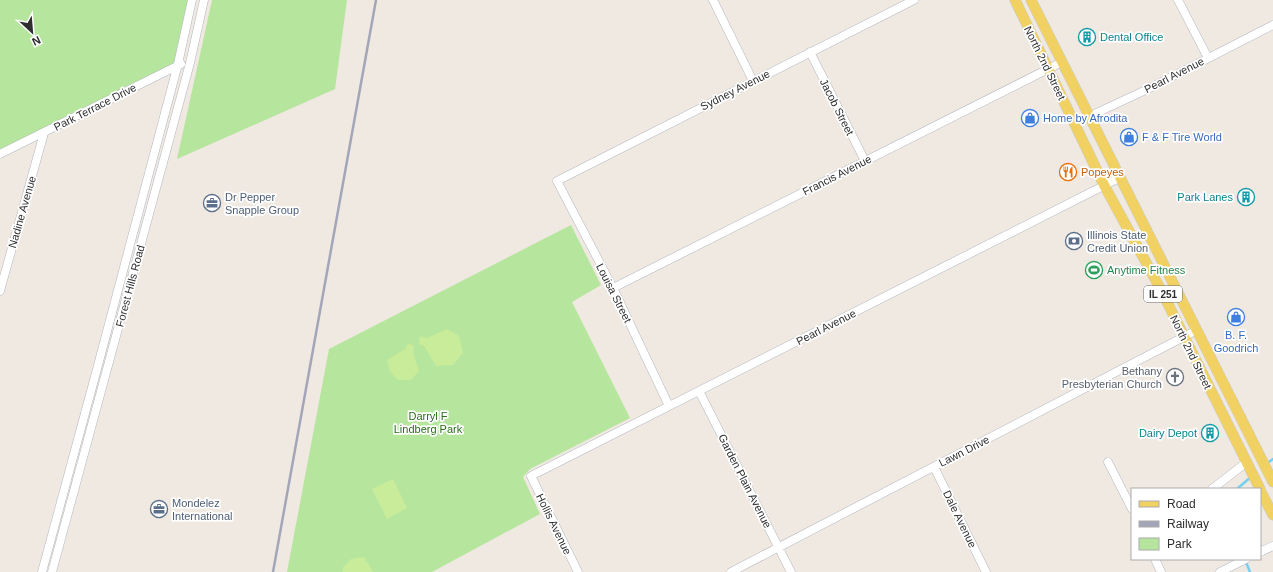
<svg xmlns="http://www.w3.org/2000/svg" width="1273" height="572" viewBox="0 0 1273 572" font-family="Arial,sans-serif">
  <rect width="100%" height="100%" fill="#efe9e1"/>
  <!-- green -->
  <path fill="#b6e59e" d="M0 0H189L174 64 0 151Z
    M212 0H347L335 89 177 159Z
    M571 225 601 285 572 302 630 418 530 469 523 477 540 514 432 572H287L329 349Z"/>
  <!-- pitch -->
  <path fill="#c9ec9a" d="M447 329 459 336 463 353 453 365 436 366 424 346 419 344 420 336 427 338Z
    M408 343 414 346 413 352 419 371 411 380H398L390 372 387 360 405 349Z
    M393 479 407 508 387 519 372 489Z
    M364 557 373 572H343V567L351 559Z"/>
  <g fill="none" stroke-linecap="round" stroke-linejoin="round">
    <!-- stream -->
    <path stroke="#75cff0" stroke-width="2.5" d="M1266 464 1273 459
      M1237 489 1252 476
      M1246 562 1250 572"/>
    <!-- minor casing -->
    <g stroke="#b4b7c1" stroke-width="9">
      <path id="minor" d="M713 0 753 81
        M1178 0 1208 58
        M810 52 865 161
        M1075 123 1150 88 1273 25
        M0 154 181 64
        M613 288 1062 62
        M0 291 44 133
        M699 391 791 572
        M669 406 613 288 557 181 914 0
        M1108 462 1132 509
        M934 467 986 572
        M1212 489 1247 462
        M1260 552 1273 546
        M1155 559 1161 572
        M42 572 97 369 178 64 192 0
        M52 572 190 63 204 0
        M578 572 531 476 1121 177
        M731 572 1197 330
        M1220 572 1246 559"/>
    </g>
    <!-- major casing -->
    <g stroke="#c9c9c9" stroke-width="11">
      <path id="major" d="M1015 0 1104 185 1161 290 1260 489
        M1031 0 1273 482
        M1260 490 1273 515"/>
    </g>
    <!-- minor -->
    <use href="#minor" stroke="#fff" stroke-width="8"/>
    <!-- major -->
    <use href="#major" stroke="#f2d163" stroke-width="10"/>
    <!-- rail -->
    <path stroke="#a3a6b8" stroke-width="2.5" d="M273 572 376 0"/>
  </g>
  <!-- icons -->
  <defs>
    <g id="building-ring" transform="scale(0.9)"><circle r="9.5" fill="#fff" stroke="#0f9aa8" stroke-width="1.5"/><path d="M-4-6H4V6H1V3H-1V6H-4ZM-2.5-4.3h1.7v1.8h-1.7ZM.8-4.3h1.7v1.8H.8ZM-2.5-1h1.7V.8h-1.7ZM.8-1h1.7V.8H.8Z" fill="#0f9aa8"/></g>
    <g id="shop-ring" transform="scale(0.9)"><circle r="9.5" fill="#fff" stroke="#3f7fe0" stroke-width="1.5"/><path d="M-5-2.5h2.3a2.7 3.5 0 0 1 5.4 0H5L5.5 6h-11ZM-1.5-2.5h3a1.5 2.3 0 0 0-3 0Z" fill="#3f7fe0"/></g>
    <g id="restaurant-ring" transform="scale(0.9)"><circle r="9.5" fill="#fff" stroke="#e8710a" stroke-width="1.5"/><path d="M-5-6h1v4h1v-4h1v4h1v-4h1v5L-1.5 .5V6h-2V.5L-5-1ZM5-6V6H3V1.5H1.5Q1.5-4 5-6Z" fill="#e8710a"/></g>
    <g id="office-ring" transform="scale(0.9)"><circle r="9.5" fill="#fff" stroke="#5c6f8a" stroke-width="1.5"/><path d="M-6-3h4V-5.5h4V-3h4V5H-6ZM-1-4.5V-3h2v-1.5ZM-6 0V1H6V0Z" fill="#5c6f8a"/></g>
    <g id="bank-ring" transform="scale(0.9)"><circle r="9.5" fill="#fff" stroke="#5c6f8a" stroke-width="1.5"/><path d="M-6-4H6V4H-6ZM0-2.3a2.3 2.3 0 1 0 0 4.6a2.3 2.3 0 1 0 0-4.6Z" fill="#5c6f8a"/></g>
    <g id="stadium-ring" transform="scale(0.9)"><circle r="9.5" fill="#fff" stroke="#2e9e5b" stroke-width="1.5"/><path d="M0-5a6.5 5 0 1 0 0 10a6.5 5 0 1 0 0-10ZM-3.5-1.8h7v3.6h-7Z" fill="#2e9e5b"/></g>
    <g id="church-ring" transform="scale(0.9)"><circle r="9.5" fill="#fff" stroke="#6b7280" stroke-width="1.5"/><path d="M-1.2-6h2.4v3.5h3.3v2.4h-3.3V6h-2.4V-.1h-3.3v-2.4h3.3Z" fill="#6b7280"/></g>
  </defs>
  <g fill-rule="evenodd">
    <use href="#building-ring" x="1087" y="37"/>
    <use href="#shop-ring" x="1030" y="118"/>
    <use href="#shop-ring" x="1129" y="137"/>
    <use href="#restaurant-ring" x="1068" y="172"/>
    <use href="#building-ring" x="1246" y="197"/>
    <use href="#office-ring" x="212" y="203"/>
    <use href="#bank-ring" x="1074" y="241"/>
    <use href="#stadium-ring" x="1094" y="270"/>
    <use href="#shop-ring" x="1236" y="317"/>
    <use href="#church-ring" x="1175" y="377"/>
    <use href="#building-ring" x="1210" y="433"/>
    <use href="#office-ring" x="159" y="509"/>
  </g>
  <g text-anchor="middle" stroke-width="3.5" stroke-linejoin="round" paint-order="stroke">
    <!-- shield labels -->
    <rect fill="#fff" stroke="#6d6d6d" stroke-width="1" x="1144" y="286" width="38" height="16" rx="3"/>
    <g font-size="10" font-weight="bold" fill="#2e2e2e">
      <text x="1163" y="298">IL 251</text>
    </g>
    <!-- culture labels -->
    <g font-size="11" fill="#0d838f" stroke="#fff" text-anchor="end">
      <text x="1100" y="41" text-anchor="start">Dental Office</text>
      <text x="1233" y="201">Park Lanes</text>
      <text x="1197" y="437">Dairy Depot</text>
    </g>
    <!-- street labels -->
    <g font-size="11" fill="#2e2e2e" stroke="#fff">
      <text transform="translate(1045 63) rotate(64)" y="4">North 2nd Street</text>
      <text transform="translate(1174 75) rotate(-27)" y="4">Pearl Avenue</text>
      <text transform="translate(735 90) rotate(-27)" y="4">Sydney Avenue</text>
      <text transform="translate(95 107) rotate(-27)" y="4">Park Terrace Drive</text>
      <text transform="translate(837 107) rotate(63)" y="4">Jacob Street</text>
      <text transform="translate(837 175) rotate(-27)" y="4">Francis Avenue</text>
      <text transform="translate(22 212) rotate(-74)" y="4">Nadine Avenue</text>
      <text transform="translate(130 286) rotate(-75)" y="4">Forest Hills Road</text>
      <text transform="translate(614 293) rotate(63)" y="4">Louisa Street</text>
      <text transform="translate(826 327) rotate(-27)" y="4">Pearl Avenue</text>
      <text transform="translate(1191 352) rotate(64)" y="4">North 2nd Street</text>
      <text transform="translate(964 451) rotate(-27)" y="4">Lawn Drive</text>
      <text transform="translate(745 481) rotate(63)" y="4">Garden Plain Avenue</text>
      <text transform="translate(960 519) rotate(64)" y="4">Dale Avenue</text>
      <text transform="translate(554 524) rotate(64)" y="4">Hollis Avenue</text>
    </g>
    <!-- shop labels -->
    <g font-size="11" fill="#366cbe" stroke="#fff" text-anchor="start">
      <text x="1043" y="122">Home by Afrodita</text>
      <text x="1142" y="141">F &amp; F Tire World</text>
      <text x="1236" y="339" text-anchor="middle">B. F.<tspan x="1236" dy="13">Goodrich</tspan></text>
    </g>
    <!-- food labels -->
    <g font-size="11" fill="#c56008" stroke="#fff" text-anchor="start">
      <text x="1081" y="176">Popeyes</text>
    </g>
    <!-- service labels -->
    <g font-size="11" fill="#4e5e75" stroke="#fff" text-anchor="start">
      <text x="225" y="201">Dr Pepper<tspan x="225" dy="13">Snapple Group</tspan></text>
      <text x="1087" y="239">Illinois State<tspan x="1087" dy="13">Credit Union</tspan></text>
      <text x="172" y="507">Mondelez<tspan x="172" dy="13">International</tspan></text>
    </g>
    <!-- leisure labels -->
    <g font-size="11" fill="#27864d" stroke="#fff" text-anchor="start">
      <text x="1107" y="274">Anytime Fitness</text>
    </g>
    <!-- worship labels -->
    <g font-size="11" fill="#5b616d" stroke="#fff" text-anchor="end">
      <text x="1162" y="375">Bethany<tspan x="1162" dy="13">Presbyterian Church</tspan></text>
    </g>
    <!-- park labels -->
    <g font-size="11" fill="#2c6e1b" stroke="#fff">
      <text x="428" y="420">Darryl F<tspan x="428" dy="13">Lindberg Park</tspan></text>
    </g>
  </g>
  <!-- legend -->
  <rect x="1131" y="488" width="130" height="72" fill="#ffffff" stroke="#ababab"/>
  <rect x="1139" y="501" width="20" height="6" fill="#f2d163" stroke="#ababab"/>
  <text x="1167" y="508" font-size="12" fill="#2e2e2e">Road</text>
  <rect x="1139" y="521" width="20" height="6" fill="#a3a6b8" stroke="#ababab"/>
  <text x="1167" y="528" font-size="12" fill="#2e2e2e">Railway</text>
  <rect x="1139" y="538" width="20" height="12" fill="#b6e59e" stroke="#ababab"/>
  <text x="1167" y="548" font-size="12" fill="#2e2e2e">Park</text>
  <!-- north arrow -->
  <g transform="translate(32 32) rotate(154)" stroke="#ffffff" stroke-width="3" paint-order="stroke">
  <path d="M0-3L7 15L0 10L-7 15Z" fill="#2e2e2e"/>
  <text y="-6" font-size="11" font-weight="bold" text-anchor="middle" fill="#2e2e2e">N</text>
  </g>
</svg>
